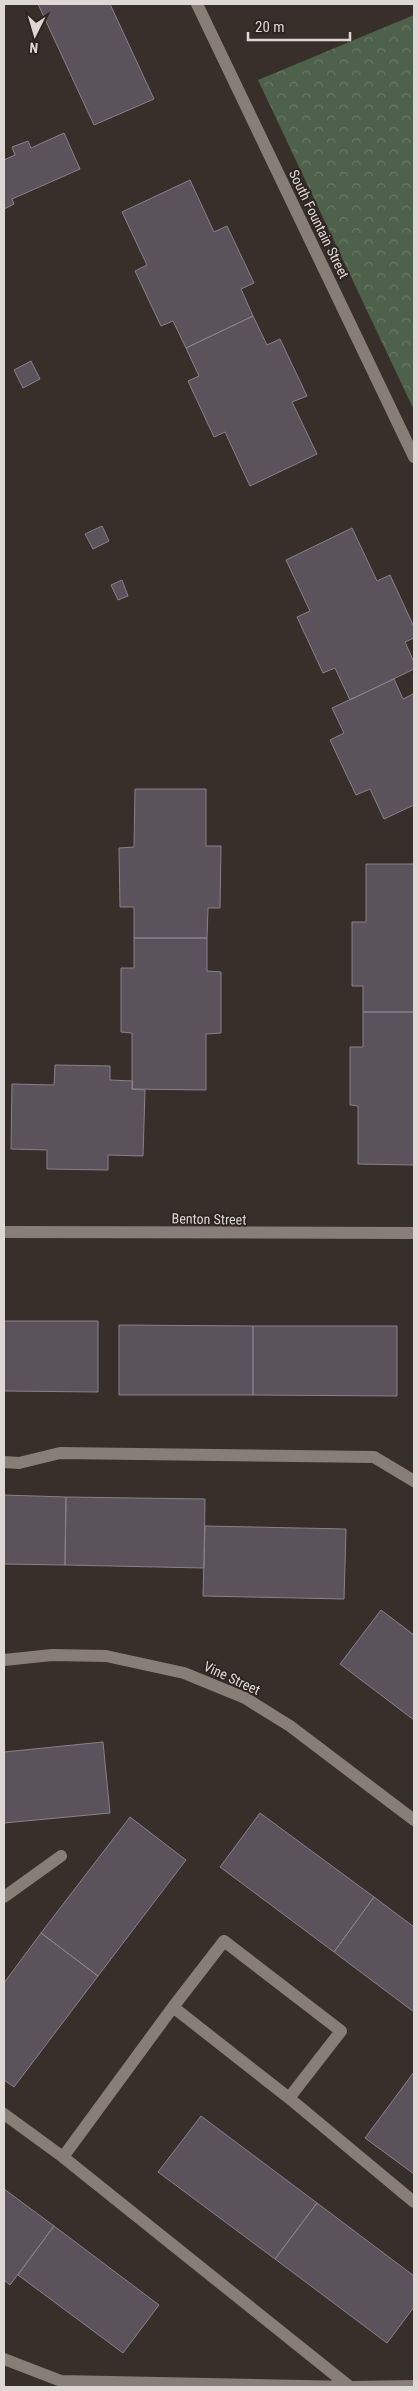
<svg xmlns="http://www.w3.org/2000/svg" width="418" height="2391" viewBox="0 0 418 2391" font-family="'Roboto Condensed',sans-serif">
  <defs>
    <pattern id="forest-crowns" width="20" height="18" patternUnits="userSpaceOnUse" patternTransform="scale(1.25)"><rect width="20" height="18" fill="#4e624b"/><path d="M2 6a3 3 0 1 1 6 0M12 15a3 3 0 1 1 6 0" fill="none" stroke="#677864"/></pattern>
  </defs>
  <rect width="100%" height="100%" fill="#392f2a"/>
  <!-- forest -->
  <path fill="url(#forest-crowns)" d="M414 15V410L258 80Z"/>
  <!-- building -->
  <path fill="#5a535c" stroke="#89818a" d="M38 4H110L154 99 94 125Z
    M64 133 80 169 12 199 14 204 4 209V160L15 155 12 147 28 141 31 148Z
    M190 180 214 232 227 226 254 283 241 289 253 316 186 348 173 321 161 326 135 271 147 265 122 212Z
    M253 316 267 345 280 339 307 396 292 402 317 454 250 486 225 432 214 437 188 381 199 376 186 348Z
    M31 361 40 379 23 388 14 370Z
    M102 526 109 541 93 549 85 534Z
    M352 528 377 581 390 575 414 627V638L405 642 414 662V669L350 700 335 668 323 673 297 617 310 611 286 560Z
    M122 580 128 596 118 600 111 585Z
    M394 679 403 699 413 694 414 697V805L384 819 370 789 356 795 330 740 344 733 332 708Z
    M135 789H206V846H221L220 908H208L207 938H134V907H120L119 848 134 847Z
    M366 864H414V1012H363V986H352V922H366Z
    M134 938H207V971L221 972V1033L206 1034V1090L132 1089V1033L121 1032V968H134Z
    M363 1012H414V1165L358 1164V1106L350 1105V1047H363Z
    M55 1065 110 1066V1080L133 1081 132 1089 145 1090 143 1156 108 1155V1170L47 1169V1150L11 1149 12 1084 54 1085Z
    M4 1321H98V1392L4 1391Z
    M119 1325 253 1326V1395H119Z
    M253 1326H397V1396L253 1395Z
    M4 1495 66 1497 65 1565 4 1564Z
    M66 1497 205 1499 204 1568 65 1565Z
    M205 1526 346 1529 344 1599 203 1596Z
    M381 1610 414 1635V1720L340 1664Z
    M103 1742 110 1813 4 1823V1752Z
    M260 1813 374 1897 334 1952 220 1867Z
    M130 1817 186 1860 98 1976 41 1933Z
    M374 1897 414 1927V2012L334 1952Z
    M41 1933 98 1976 14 2087 4 2080V1983Z
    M414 2072V2174L365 2138Z
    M201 2116 317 2203 275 2259 158 2172Z
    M4 2189 54 2226 10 2285 4 2280Z
    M317 2203 414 2276V2307L387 2343 275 2259Z
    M54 2226 159 2305 123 2353 18 2275Z"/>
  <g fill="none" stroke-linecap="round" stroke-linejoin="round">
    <!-- minor -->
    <path stroke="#887d77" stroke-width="12" d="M197 4 414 457
      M4 1232 414 1233
      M4 1462 19 1463 60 1453 374 1457 414 1481
      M4 1660 52 1655 106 1656 184 1673 245 1698 290 1726 414 1820
      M4 1897 61 1856
      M173 2007 224 1941 341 2031 289 2098
      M4 2114 63 2157 350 2387
      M63 2157 173 2007 289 2098 414 2202
      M4 2359 61 2381 350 2387
      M351 2387 414 2386"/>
  </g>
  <g text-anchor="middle" stroke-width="4" stroke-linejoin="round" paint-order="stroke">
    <!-- street labels -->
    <g font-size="14" fill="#ded8d5" stroke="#2e2521">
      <text transform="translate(319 224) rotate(64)" y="5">South Fountain Street</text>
      <text transform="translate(209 1219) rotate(1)" y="5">Benton Street</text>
      <text transform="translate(232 1678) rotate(25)" y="5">Vine Street</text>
    </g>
  </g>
  <!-- border -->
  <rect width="418" height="2391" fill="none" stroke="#ded8d5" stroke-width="10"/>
  <!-- north arrow -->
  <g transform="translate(35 35) rotate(185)" stroke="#2e2521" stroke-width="4" paint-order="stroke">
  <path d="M0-4L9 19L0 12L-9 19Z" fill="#ded8d5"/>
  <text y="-8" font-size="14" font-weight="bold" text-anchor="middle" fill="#ded8d5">N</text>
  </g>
  <!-- scale -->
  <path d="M248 32v8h102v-8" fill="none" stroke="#ded8d5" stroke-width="2.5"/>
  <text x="255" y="32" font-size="15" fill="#ded8d5" stroke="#2e2521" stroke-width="4" paint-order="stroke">20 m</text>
</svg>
